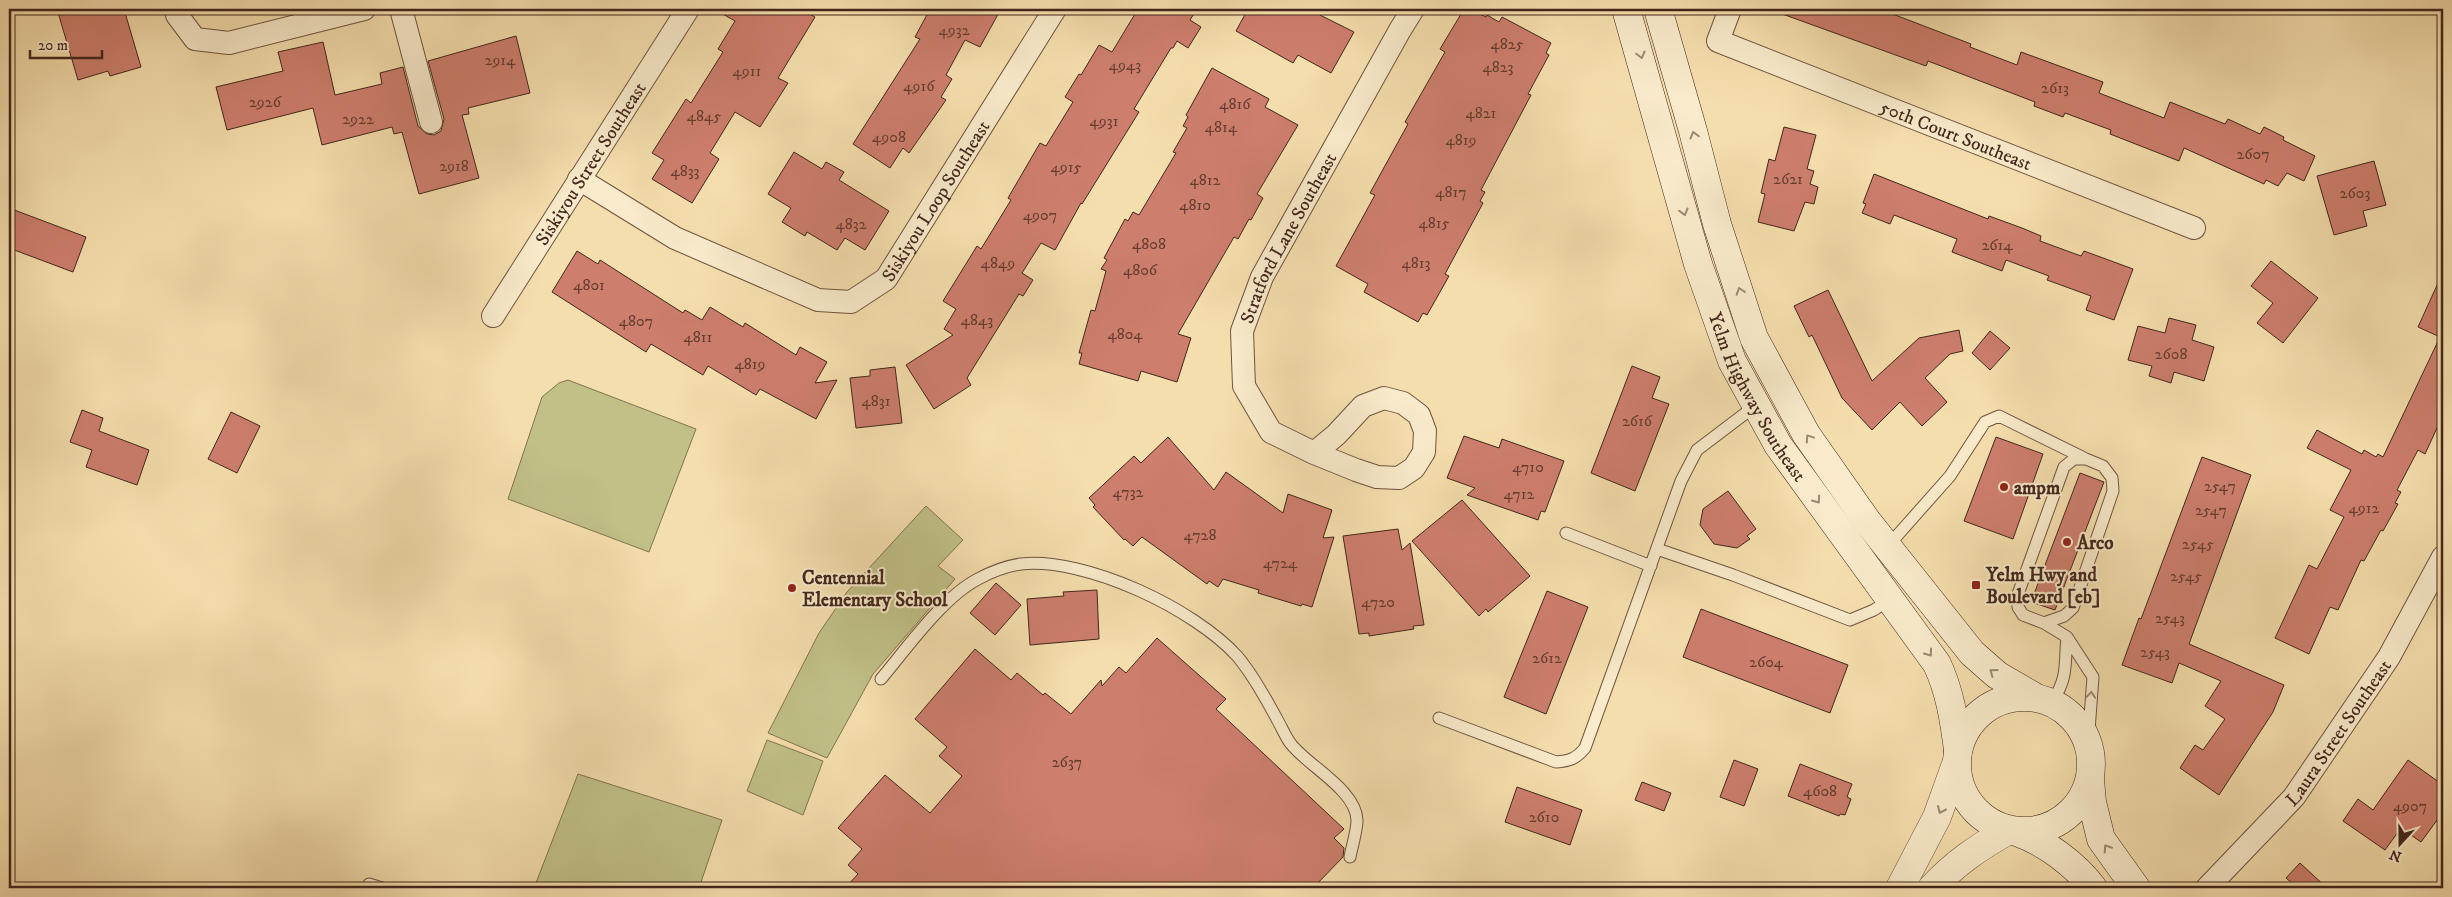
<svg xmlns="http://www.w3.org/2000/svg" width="2452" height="897" viewBox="0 0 2452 897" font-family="'IM FELL DW Pica',serif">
  <rect width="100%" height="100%" fill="#f5dead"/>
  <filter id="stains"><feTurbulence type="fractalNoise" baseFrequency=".004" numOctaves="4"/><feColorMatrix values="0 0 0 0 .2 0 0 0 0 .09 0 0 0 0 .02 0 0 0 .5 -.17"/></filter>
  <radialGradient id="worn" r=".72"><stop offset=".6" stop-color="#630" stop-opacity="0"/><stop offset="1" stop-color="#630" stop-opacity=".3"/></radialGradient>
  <!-- green -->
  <path fill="#c0c087" stroke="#817352" d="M568 380 696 429 649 552 508 499 542 397 559 383Z
    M926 506 963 540 938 566 955 579 873 674 827 758 768 733 819 633 847 592Z
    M767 740 823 761 803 815 747 791Z
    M578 774 722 820 699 888H534Z"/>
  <!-- building -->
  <path fill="#cd7e6d" stroke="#42261c" d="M57 9H124L141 67 110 76 108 71 78 80Z
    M714 9H801L815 17 778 78 788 83 760 127 735 112 710 153 719 159 692 203 652 179 664 160 652 153 686 99 691 103 723 52 718 49 735 21Z
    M930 9H1001L980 47 965 40 946 75 952 79 941 97 946 100 909 153 903 148 890 168 853 144 920 39 915 37Z
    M1138 9H1197L1190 20 1201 27 1188 48 1177 41 1173 48H1171L1134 109 1139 112 1082 204 1081 203 1055 250 1041 243 1022 273 1033 280 1023 296 1019 294 967 378 971 385 934 409 906 365 953 335 944 329 956 309 943 301 977 246 981 249 1011 200 1008 198 1040 143 1046 146 1073 102 1065 97 1079 74 1081 75 1099 45 1112 52Z
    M1248 9H1323L1320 15 1354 32 1331 73 1298 55 1293 63 1236 31Z
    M1464 9H1470L1486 17 1487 15 1499 22 1502 17 1551 43 1546 53 1549 55 1528 94 1531 95 1481 190 1485 192 1480 201 1483 203 1445 274 1449 276 1427 315 1423 313 1418 322 1364 292 1368 284 1336 266 1375 195 1370 193 1408 124 1405 122 1445 52 1440 49Z
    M1774 9H1891L1890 13 1971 44 1970 47 2017 65 2021 52 2103 82 2099 93 2164 118 2170 102 2225 124 2228 119 2260 134 2264 127 2284 137 2283 140 2315 156 2304 181 2287 173 2278 186 2266 180 2264 184 2184 148 2179 161 2110 134 2111 130 2065 113 2063 117 2034 106 2035 102 1928 61 1926 66 1774 11Z
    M516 36 530 93 468 108 469 114 462 115 479 178 419 194 402 132 394 134 392 127 322 145 313 108 227 130 216 87 283 71 278 52 323 42 335 95 382 84 380 73 403 67 418 126 427 134 434 135 441 131 444 119 428 61Z
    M1212 68 1269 99 1265 107 1298 125 1257 194 1263 198 1251 220 1249 219 1238 239 1234 237 1178 334 1191 338 1177 382 1141 371 1138 381 1079 364 1082 353H1079L1091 310 1095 311 1106 271 1101 269 1107 260 1104 258 1125 219 1128 221 1133 212 1139 215 1176 153 1173 152 1187 128 1183 126 1188 117 1186 115Z
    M1784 127 1816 135 1807 169 1814 171 1810 184 1818 187 1814 204 1805 202 1794 231 1758 222 1765 194 1761 193 1769 159 1775 161Z
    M794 152 822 169 826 162 844 172 839 180 889 211 865 250 845 238 837 250 807 232 805 236 782 222 791 208 768 194Z
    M2374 161 2386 205 2363 211 2367 226 2334 235 2317 176Z
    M1874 174 1988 219 1989 216 2022 228 2041 236 2040 241 2081 256 2084 251 2133 269 2114 320 2086 310 2091 296 2047 280 2049 276 2006 260 2002 271 1952 252 1957 239 1894 215 1890 224 1862 213 1866 204 1863 203Z
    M9 208 86 237 73 272 9 248Z
    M577 251 598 264 600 260 683 313 685 310 702 320 710 307 743 327 745 323 796 355 800 347 827 362 815 383 837 380 816 419 760 389 756 395 708 366 703 375 651 344 646 352 552 292Z
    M2271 261 2318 298 2283 343 2257 323 2273 303 2251 286Z
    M2443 272V415L2425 454 2418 450 2397 490 2401 492 2395 503 2398 504 2383 531 2381 530 2364 561 2361 560 2338 610 2330 607 2309 654 2275 638 2309 565 2317 569 2344 517 2330 510 2351 470 2307 448 2317 430 2362 454 2364 450 2376 457 2378 454 2383 457 2440 337 2418 327Z
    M1828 290 1872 381 1919 338 1959 330 1963 351 1950 354 1925 378 1947 402 1922 426 1900 402 1872 430 1842 398 1812 335 1809 337 1794 306Z
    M2169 318 2196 325 2192 340 2214 347 2204 381 2174 372 2171 383 2149 376 2152 366 2128 360 2138 326 2165 333Z
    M1990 331 2010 348 1990 370 1972 353Z
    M1632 366 1660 377 1652 398 1669 404 1635 491 1591 473Z
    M895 367 902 423 856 428 850 378 870 376V370Z
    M82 410 103 418 99 431 149 450 137 485 86 467 92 450 70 442Z
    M231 412 260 426 237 473 208 459Z
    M1464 436 1499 448 1502 439 1564 461 1545 512 1541 511 1538 520 1467 495 1475 488 1447 478Z
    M1168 437 1214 490 1226 472 1283 513 1288 494 1332 510 1323 538 1334 537 1312 607 1302 604 1301 606 1258 593 1259 590 1223 579 1218 587 1209 581 1207 584 1142 537 1133 546 1125 539 1124 540 1093 507 1095 505 1089 498 1134 456 1141 463Z
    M1996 437 2043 454 2013 539 1964 521Z
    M2202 457 2251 475 2189 644 2284 685 2273 712 2219 795 2180 768 2195 745 2203 750 2225 719 2205 706 2221 681 2179 663 2172 683 2122 665 2139 618 2141 619Z
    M2080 473 2104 482 2055 610 2031 602Z
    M1728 491 1756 529 1747 536 1750 539 1737 548 1714 544 1700 525 1703 509Z
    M1462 500 1530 576 1488 612 1486 609 1479 616 1412 541Z
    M1398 529 1402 550 1410 543 1424 625 1413 626 1414 629 1369 636V633L1359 634 1343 536Z
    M996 583 1021 605 995 635 970 613Z
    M1097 590 1099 639 1030 645 1027 599 1064 596 1063 592Z
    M1547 591 1588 607 1546 714 1504 697Z
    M1701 609 1848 665 1830 713 1683 657Z
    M1157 638 1226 699 1216 709 1344 829 1334 838 1344 848 1343 857 1313 888H845L858 874 848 865 862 849 838 828 885 775 930 813 962 776 939 756 947 747 915 719 975 649 1011 680 1017 673 1043 695 1045 693 1071 714 1101 680 1102 686 1119 667 1126 673Z
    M1734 760 1758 769 1744 806 1720 797Z
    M2408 760 2443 785V812L2421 842 2401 828 2385 850 2343 821 2358 799 2373 810Z
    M1800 764 1852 784 1847 797 1851 799 1845 815 1840 814 1839 816 1788 796Z
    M1642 782 1671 793 1664 811 1635 800Z
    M1517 787 1582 810 1570 845 1505 822Z
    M2300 863 2327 888H2298L2286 878Z"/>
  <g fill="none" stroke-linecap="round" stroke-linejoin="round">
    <!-- service casing -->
    <g stroke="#6f5440" stroke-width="13">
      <path id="service" d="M1566 533 1651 566
        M1887 547 1950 476 1985 422 1999 416 2084 458
        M1657 549 1733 575 1850 620 1874 610 1890 599
        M2044 623 2064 616 2073 608 2113 491 2112 478 2103 466 2086 459H2074L2064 467 2018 594V607L2023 615 2044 623 2067 637
        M881 679C907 648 943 597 978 579 991 572 1006 566 1021 564 1086 557 1195 609 1238 657 1254 677 1266 699 1278 721 1282 728 1286 738 1291 744 1308 766 1356 790 1357 820 1357 831 1352 846 1350 857
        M2052 703C2069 674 2064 667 2067 637L2093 677 2088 744
        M1439 718 1556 762C1569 761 1576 759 1585 748L1681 481 1697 450 1755 406
        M369 884 382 888"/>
    </g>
    <!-- minor casing -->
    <g stroke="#6f5440" stroke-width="24">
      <g id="minor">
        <path d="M176 9 177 15 195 39 229 43 364 9"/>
        <path d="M401 9 431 122"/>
        <path id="s1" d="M1730 9 1718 41 2194 228"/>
        <path id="s2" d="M579 179 675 238 818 300 851 302 886 279 1055 9"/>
        <path id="s3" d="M493 316 688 9"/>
        <path id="s4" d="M1314 453 1336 435 1363 406 1384 398 1403 403 1419 415 1425 431 1424 452 1414 468 1399 478 1377 477 1356 470 1314 453 1271 432 1244 386 1242 331 1262 277 1400 30 1413 9"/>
        <path id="s5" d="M2207 888 2294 797 2389 657 2443 557"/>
      </g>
    </g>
    <!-- tertiary casing -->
    <g stroke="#6f5440" stroke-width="29">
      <path id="tertiary" d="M1900 888 1937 817 1956 764
        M1932 888C1955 863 1979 847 2009 830"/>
    </g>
    <!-- secondary casing -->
    <g stroke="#42261c" stroke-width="29">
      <g id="secondary">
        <path id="s6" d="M1626 9 1698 264 1732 361 1778 445 1937 664C1950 692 1954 719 1958 750"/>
        <path d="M1658 9 1693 131 1717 224 1754 338 1806 434 1867 521 1972 653 1997 675 2035 697"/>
        <circle cx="2024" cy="764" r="67"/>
        <path d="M2090 780 2092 802 2101 839 2136 888"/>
        <path d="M2017 832C2045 842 2075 864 2093 888"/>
      </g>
    </g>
    <!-- service -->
    <use href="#service" stroke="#f8eaca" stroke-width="11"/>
    <!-- minor -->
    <use href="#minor" stroke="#f8eaca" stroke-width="22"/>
    <!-- tertiary -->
    <use href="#tertiary" stroke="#f8eaca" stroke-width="28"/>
    <!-- secondary -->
    <use href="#secondary" stroke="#f8eaca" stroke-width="28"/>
  </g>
  <!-- one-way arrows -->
  <defs><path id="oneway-chevron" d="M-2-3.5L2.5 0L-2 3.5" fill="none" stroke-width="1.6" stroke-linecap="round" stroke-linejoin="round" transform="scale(1.25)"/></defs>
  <g stroke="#9d8873">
    <use href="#oneway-chevron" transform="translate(1641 55) rotate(75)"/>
    <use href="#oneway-chevron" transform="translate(1694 135) rotate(-105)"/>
    <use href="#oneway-chevron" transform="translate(1684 212) rotate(75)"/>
    <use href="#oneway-chevron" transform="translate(1740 291) rotate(-108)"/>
    <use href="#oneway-chevron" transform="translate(1809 438) rotate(-124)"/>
    <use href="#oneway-chevron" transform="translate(1817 500) rotate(54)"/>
    <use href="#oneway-chevron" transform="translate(1929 653) rotate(54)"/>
    <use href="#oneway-chevron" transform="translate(1993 672) rotate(-144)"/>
    <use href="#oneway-chevron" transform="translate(2091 695) rotate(-86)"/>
    <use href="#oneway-chevron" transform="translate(1941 810) rotate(114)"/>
    <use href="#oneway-chevron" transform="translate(2107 848) rotate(-123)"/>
  </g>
  <!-- markers -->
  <g fill="#8f2418" stroke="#f8eaca" stroke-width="2">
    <circle cx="2004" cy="487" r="5"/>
    <circle cx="2067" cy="542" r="5"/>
    <rect x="1971" y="580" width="10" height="10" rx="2.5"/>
    <circle cx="792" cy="588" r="5"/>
  </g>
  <g text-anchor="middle" stroke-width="4" stroke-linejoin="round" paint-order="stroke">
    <!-- number labels -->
    <g font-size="16" fill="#653c30">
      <text x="954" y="35">4932</text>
      <text x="1507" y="49">4825</text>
      <text x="500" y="65">2914</text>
      <text x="1125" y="70">4943</text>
      <text x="1498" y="72">4823</text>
      <text x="747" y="76">4911</text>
      <text x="919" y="91">4916</text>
      <text x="2055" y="93">2613</text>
      <text x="265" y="107">2926</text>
      <text x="1235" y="109">4816</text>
      <text x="1481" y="118">4821</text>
      <text x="704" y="121">4845</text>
      <text x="358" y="124">2922</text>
      <text x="1104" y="126">4931</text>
      <text x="1221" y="132">4814</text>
      <text x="889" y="142">4908</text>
      <text x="1461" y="145">4819</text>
      <text x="2253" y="159">2607</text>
      <text x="454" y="171">2918</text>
      <text x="1066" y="172">4915</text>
      <text x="685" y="176">4833</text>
      <text x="1788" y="184">2621</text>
      <text x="1205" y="185">4812</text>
      <text x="1451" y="197">4817</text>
      <text x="2355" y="198">2603</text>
      <text x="1195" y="210">4810</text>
      <text x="1040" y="220">4907</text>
      <text x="1434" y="228">4815</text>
      <text x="851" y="229">4832</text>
      <text x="1149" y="249">4808</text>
      <text x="1997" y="250">2614</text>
      <text x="998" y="268">4849</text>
      <text x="1416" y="268">4813</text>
      <text x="1140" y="275">4806</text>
      <text x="589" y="290">4801</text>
      <text x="977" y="325">4843</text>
      <text x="636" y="326">4807</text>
      <text x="1125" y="339">4804</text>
      <text x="698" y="342">4811</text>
      <text x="2171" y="359">2608</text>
      <text x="750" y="369">4819</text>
      <text x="876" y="406">4831</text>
      <text x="1637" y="426">2616</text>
      <text x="1528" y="472">4710</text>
      <text x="2220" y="491">2547</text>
      <text x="1128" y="497">4732</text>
      <text x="1519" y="499">4712</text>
      <text x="2364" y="513">4912</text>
      <text x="2211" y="515">2547</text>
      <text x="1200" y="540">4728</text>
      <text x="2198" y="549">2545</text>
      <text x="1280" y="568">4724</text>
      <text x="2186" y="581">2545</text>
      <text x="1378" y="607">4720</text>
      <text x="2170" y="623">2543</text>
      <text x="2155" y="657">2543</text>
      <text x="1547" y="663">2612</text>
      <text x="1766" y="667">2604</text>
      <text x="1067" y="767">2637</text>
      <text x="1820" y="796">4608</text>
      <text x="2410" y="811">4907</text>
      <text x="1544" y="822">2610</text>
    </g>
    <!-- street labels -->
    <g font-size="19" fill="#42261c" stroke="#f8eaca">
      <text dy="7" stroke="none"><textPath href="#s1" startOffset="290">50th Court Southeast</textPath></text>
      <text dy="7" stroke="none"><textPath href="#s3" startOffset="181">Siskiyou Street Southeast</textPath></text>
      <text dy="7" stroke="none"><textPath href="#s2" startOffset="436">Siskiyou Loop Southeast</textPath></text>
      <text dy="7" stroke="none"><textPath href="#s4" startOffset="555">Stratford Lane Southeast</textPath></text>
      <text dy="7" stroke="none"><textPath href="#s6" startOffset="411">Yelm Highway Southeast</textPath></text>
      <text dy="7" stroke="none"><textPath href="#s5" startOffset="204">Laura Street Southeast</textPath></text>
    </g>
    <!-- poi labels -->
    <g font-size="19" font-weight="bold" fill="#42261c" stroke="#f8eaca" text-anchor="start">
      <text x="2014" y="494">ampm</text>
      <text x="2077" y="549">Arco</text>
      <text x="1986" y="581">Yelm Hwy and<tspan x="1986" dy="22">Boulevard [eb]</tspan></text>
      <text x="802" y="584">Centennial<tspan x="802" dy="22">Elementary School</tspan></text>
    </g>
  </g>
  <!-- margin -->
  <rect width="2452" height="897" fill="none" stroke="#f5dead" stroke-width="30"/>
  <rect x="10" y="10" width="2432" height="877" fill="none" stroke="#42261c" stroke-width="2.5"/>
  <rect x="15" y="15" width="2422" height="867" fill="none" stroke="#42261c"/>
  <!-- north arrow -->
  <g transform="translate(2400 844) rotate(201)" stroke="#f8eaca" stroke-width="4" paint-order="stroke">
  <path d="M0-4L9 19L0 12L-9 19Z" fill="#42261c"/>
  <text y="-8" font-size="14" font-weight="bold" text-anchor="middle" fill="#42261c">N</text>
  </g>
  <!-- scale -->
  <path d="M30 50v8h72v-8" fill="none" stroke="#42261c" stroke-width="2.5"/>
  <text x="38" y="50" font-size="15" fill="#42261c" stroke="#f8eaca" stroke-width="4" paint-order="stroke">20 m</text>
  <rect width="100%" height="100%" filter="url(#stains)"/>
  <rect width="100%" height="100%" fill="url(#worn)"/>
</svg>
